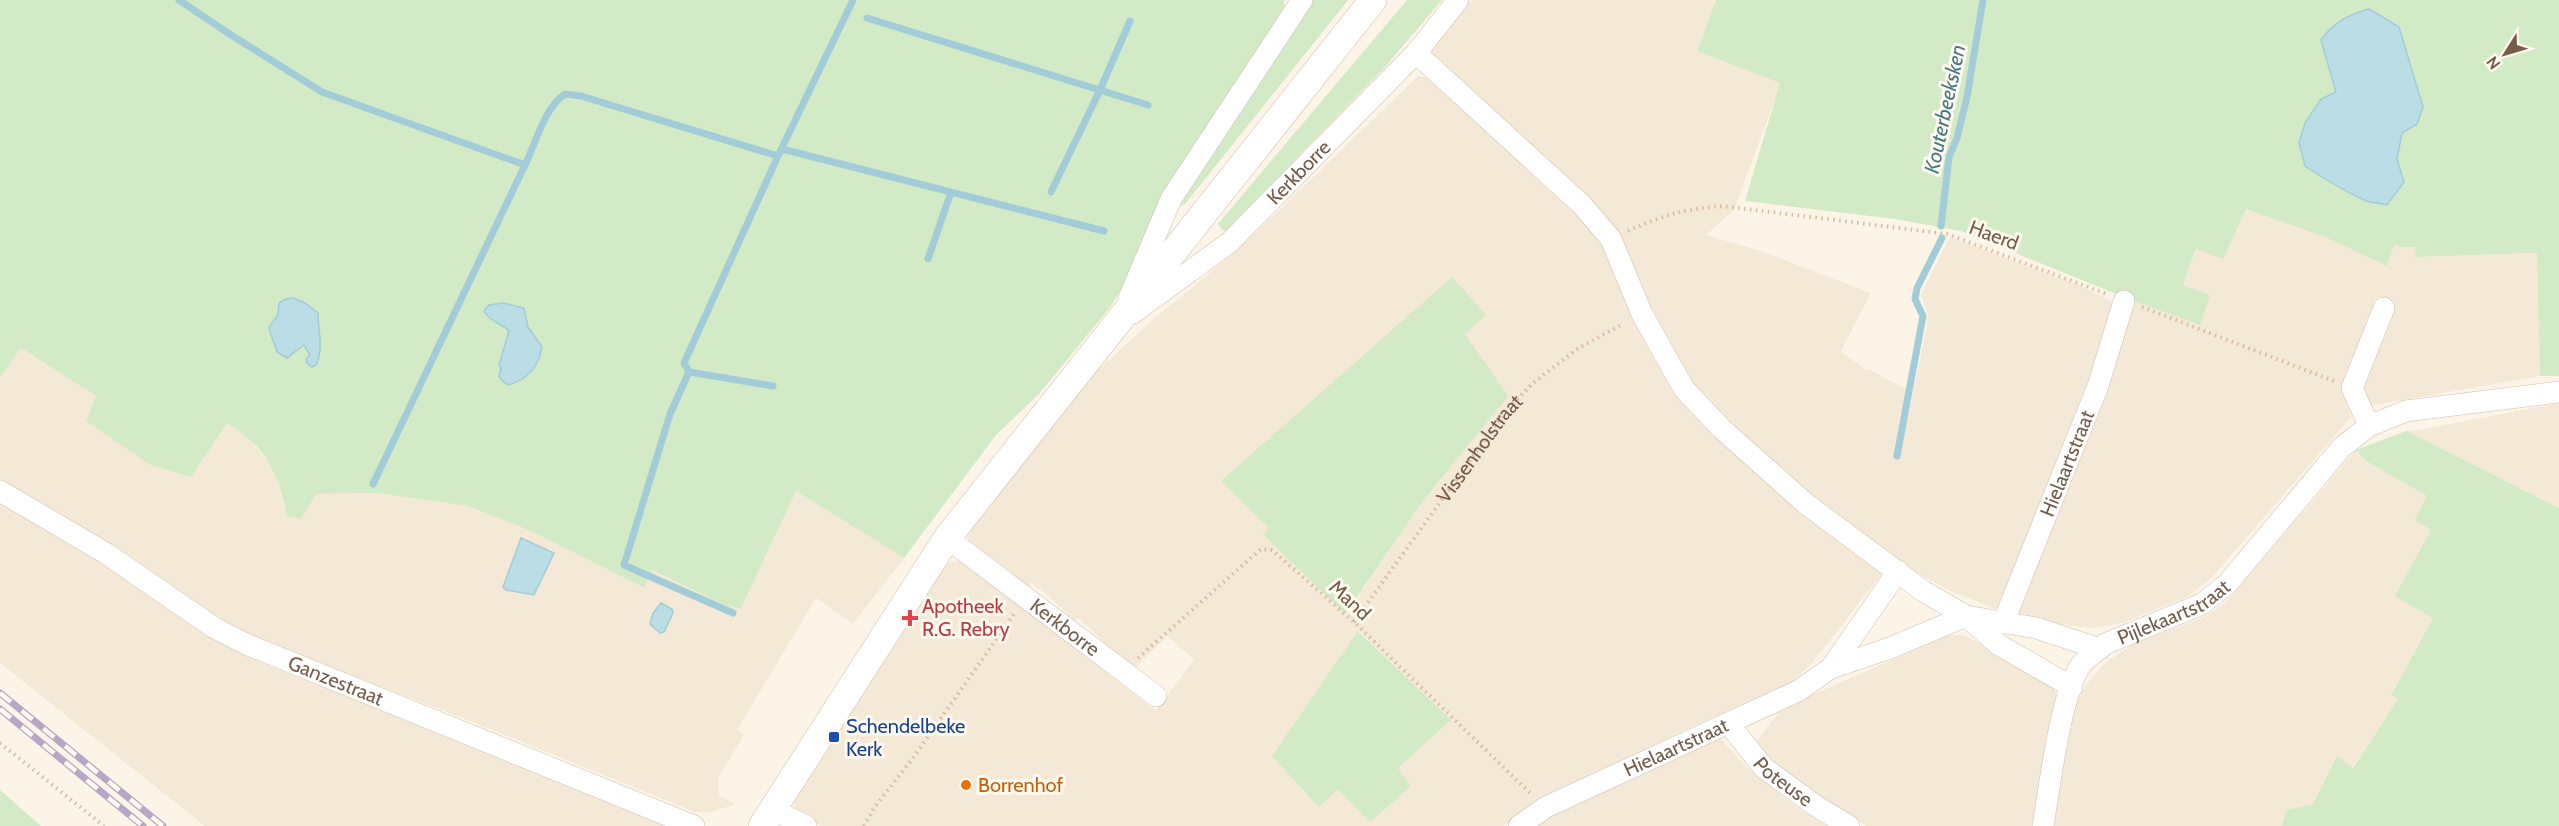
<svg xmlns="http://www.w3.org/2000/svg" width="2559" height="826" viewBox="0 0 2559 826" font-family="Cabin,sans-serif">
  <rect width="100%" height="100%" fill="#fcf5e7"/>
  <!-- residential -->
  <path fill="#f4e8d6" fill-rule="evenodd" d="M1471 0H1716L1697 51 1781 83 1734 210 1706 235 1761 251 1871 293 1841 351 1866 370 1868 369 1906 389 1895 450 1900 456 1927 326 1928 314 1921 295 1950 237 2074 283 2113 302 2126 298 2200 325 2210 295 2182 286 2197 249 2223 259 2245 209 2325 237 2387 266 2395 242 2400 247 2417 246 2416 257 2538 253 2540 376 2369 406 2363 384 2353 360 2346 402 2351 417 2213 576 2189 596 2125 622 2093 628 2046 623 1993 608 1946 589 1910 569 1827 508 1740 436 1692 385 1651 318 1622 239 1591 203 1427 54Z
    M1418 76 1437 80 1595 230 1609 250 1636 324 1676 392 1884 571 1812 663 1792 682 1683 731 1544 799 1503 826H821L795 810 794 800 943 566 952 562 962 561 1156 711 1194 659 1167 636 1131 672 1092 630 1078 618 1075 621 1040 588 1038 589 1032 583 1027 589 969 543 966 532 1087 380 1155 318 1240 248ZM1486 315 1464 334 1507 396 1426 497 1346 614 1264 534 1269 528 1221 481ZM1359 631 1451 720 1398 768 1370 821 1338 789Z
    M21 348 96 396 191 477 227 422 246 435 274 469 287 516 301 519 315 494 377 493 468 506 531 531 643 588 651 570 726 606 796 491 904 558 853 624 816 598 737 730 744 735 718 778 719 796 736 804 711 812H695L483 726 239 632 0 482V377Z
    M2559 403V508L2406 431 2419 430Z
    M2356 450 2366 461 2427 496 2432 530 2396 596 2433 618 2391 694 2398 699 2352 768 2337 756 2313 804 2286 810 2282 826H2052L2073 709 2086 685 2105 663 2132 645 2204 617 2225 603Z
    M0 500 33 518 223 644 267 665 673 826H205L0 663Z
    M1949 635H1964L2037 675 2049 683 2056 693V709L2032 826H1866L1782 772 1755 744 1782 708Z
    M1720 739 1749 769 1800 810 1826 826H1534L1550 815 1710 740Z"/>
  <!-- green -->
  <path fill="#d2eac5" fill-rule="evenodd" d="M0 0H1284V12L1111 306 1039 394 996 435 904 558 796 491 741 608 726 606 652 570 644 588 531 531 468 506 377 493 316 494 301 519 287 516C278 472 266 447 227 423L191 477 151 465 86 421 96 396 21 348 0 377Z
    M1310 0H1348L1186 203 1181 206 1178 204Z
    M1407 0H1442L1385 67 1226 231 1222 230 1218 224Z
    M1716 0H2559V376H2540L2537 253 2415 257 2416 247H2400L2395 243 2387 266 2325 237 2246 209 2223 259 2196 249 2183 285 2210 295 2200 325 2126 298 1961 231 1895 219 1745 201 1780 83 1697 51ZM2399 27 2423 107 2417 124 2402 133 2397 159 2404 182 2374 201H2365L2348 190 2334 185 2301 155 2299 143 2305 123 2321 99 2336 92Z
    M1452 277 1486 315 1465 334 1508 396 1426 497 1345 614 1263 534 1269 528 1221 481Z
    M2406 431 2559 508V826H2282L2286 810 2313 804 2337 756 2353 768 2398 699 2391 695 2433 618 2395 596 2431 530 2415 520 2427 496 2366 461 2356 450Z
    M1358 631 1451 720 1398 768 1411 786 1370 822 1338 789 1319 807 1272 756Z
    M0 790 41 826H0Z"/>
  <!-- water -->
  <path fill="#bbdde6" stroke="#a2ccd8" stroke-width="1.5" d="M2369 9 2399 27 2423 107 2417 124 2402 133 2397 159 2404 182 2387 205C2380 203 2370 203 2364 200 2343 190 2324 179 2305 166L2299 143 2305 123 2321 99 2336 92 2321 40C2334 22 2348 15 2369 9Z
    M293 298 305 303 318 313C318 332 324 347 316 365L312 367 307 363 306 359 310 355 304 345 287 358 277 352C275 343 270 336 269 327L278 315 279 303 286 299Z
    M503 303 524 308 528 327 542 347C539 366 528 379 509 385L503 382 499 376 501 369 499 365 509 331C501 323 490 322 484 311L489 305Z
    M521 538 554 553 534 595 506 590 503 587Z
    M661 603 672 609 673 613 664 632 660 633 650 624 653 613Z"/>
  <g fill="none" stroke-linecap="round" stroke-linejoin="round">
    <!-- stream -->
    <path stroke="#a2ccd8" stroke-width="7" d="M179 0 231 35 322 92 525 165C536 143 544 108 565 94L581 96 778 156 853 0
      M867 18 1148 105
      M782 149 1104 231
      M1051 192 1100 90 1130 21
      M1941 226 1949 157 1957 138 1967 97 1983 0
      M928 259 951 192
      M689 372 670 414 624 565 733 613
      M773 386 689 372 684 363 778 156
      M1897 456 1923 316 1915 299 1917 288 1942 238
      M373 484 525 165"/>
    <!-- minor casing -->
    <g stroke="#cebead" stroke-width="22">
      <g id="minor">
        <path d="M1416 53 1582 205 1611 239 1642 314 1684 389 1722 429 1805 503 1923 591 1966 616 1999 645 2072 687"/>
        <path d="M1129 298 1171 199 1302 0"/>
        <path id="s2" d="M1133 313 1230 242 1416 53 1458 0"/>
        <path d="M2369 426 2352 388 2384 308"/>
        <path id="s3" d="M0 491 107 554 213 627 246 644 694 826"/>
        <path id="s4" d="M947 538 1156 696"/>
        <path id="s5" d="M2003 623 2098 386 2124 301"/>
        <path d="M1831 668 1890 648 1966 616 2036 628 2100 649"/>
        <path id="s6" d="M1728 723 1764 768 1816 806 1849 826"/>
        <path d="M774 810 806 826"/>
        <path id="s7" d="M1519 826 1546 807 1798 691 1831 668 1898 571"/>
        <path id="s8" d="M2043 826C2049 790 2061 692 2081 665 2087 657 2098 650 2105 644L2202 604 2227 584 2342 447 2369 426 2406 411 2559 392"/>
      </g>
    </g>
    <!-- tertiary casing -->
    <g stroke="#cebead" stroke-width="28">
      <path id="tertiary" d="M762 826 947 538 1373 0"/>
    </g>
    <!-- path -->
    <g stroke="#d7baa2" stroke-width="4" stroke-dasharray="1.5 4.5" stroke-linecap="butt">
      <path d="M1628 231C1663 215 1684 209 1722 206L1947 234 2107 294"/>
      <path d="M2142 307 2334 381"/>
      <path id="s1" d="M1354 622 1504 413 1532 384 1577 349 1623 324"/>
      <path d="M1138 658 1261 549 1272 550 1354 622 1532 795"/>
      <path d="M0 743 104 826"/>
      <path d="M864 826 874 808 913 758 1014 614"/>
    </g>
    <!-- minor -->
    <use href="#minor" stroke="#fff" stroke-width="21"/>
    <!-- tertiary -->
    <use href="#tertiary" stroke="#fff" stroke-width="27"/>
    <!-- rail casing -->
    <g stroke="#b9a5c6" stroke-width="7">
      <path id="rail" d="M0 693 163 826
        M0 709 143 826"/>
    </g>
    <!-- rail -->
    <use href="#rail" stroke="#fff9ee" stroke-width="4.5" stroke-dasharray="14" stroke-linecap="butt"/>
  </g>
  <!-- markers -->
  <path fill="#e0444e" stroke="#fff9ee" stroke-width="2" d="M907 609h6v6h6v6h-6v6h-6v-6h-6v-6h6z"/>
  <rect fill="#1a4fb4" stroke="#fff9ee" stroke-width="2" x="828" y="731" width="12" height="12" rx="3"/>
  <circle fill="#e8710a" stroke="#fff9ee" stroke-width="2" cx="966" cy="785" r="6"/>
  <g text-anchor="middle" stroke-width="6" stroke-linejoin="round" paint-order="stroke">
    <!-- street labels -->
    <g font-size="20" fill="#765d4b" stroke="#fff9ee">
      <text dy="7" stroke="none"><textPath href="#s2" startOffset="218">Kerkborre</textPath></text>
      <text transform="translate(1994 235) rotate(20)" y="7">Haerd</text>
      <text dy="7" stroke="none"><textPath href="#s1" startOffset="214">Vissenholstraat</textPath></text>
      <text dy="7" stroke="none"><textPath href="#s5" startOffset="172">Hielaartstraat</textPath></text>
      <text transform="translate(1350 600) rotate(43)" y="7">Mand</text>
      <text dy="7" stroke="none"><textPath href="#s8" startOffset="274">Pijlekaartstraat</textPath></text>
      <text dy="7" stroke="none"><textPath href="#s4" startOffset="148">Kerkborre</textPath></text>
      <text dy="7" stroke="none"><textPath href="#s3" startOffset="387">Ganzestraat</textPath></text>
      <text dy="7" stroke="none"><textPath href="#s7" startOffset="176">Hielaartstraat</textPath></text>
      <text dy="7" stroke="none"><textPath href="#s6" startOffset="81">Poteuse</textPath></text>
    </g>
    <!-- health labels -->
    <g font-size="20" fill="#be3a42" stroke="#fff9ee" text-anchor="start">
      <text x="922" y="613">Apotheek<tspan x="922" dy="23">R.G. Rebry</tspan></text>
    </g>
    <!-- transit labels -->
    <g font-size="20" fill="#164399" stroke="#fff9ee" text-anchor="start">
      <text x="846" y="733">Schendelbeke<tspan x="846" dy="23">Kerk</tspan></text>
    </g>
    <!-- food labels -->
    <g font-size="20" fill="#c56008" stroke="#fff9ee" text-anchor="start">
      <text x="978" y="792">Borrenhof</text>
    </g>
    <!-- water labels -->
    <g font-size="21" font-style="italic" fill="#457a89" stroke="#fff9ee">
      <text transform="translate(1945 109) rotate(-78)" y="7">Kouterbeeksken</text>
    </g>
  </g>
  <!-- north arrow -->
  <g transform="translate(2505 54) rotate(233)" stroke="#fff9ee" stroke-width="4.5" paint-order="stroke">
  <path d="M0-4.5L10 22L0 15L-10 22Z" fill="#765d4b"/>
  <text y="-9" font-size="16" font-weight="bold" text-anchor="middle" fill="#765d4b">N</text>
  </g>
</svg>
